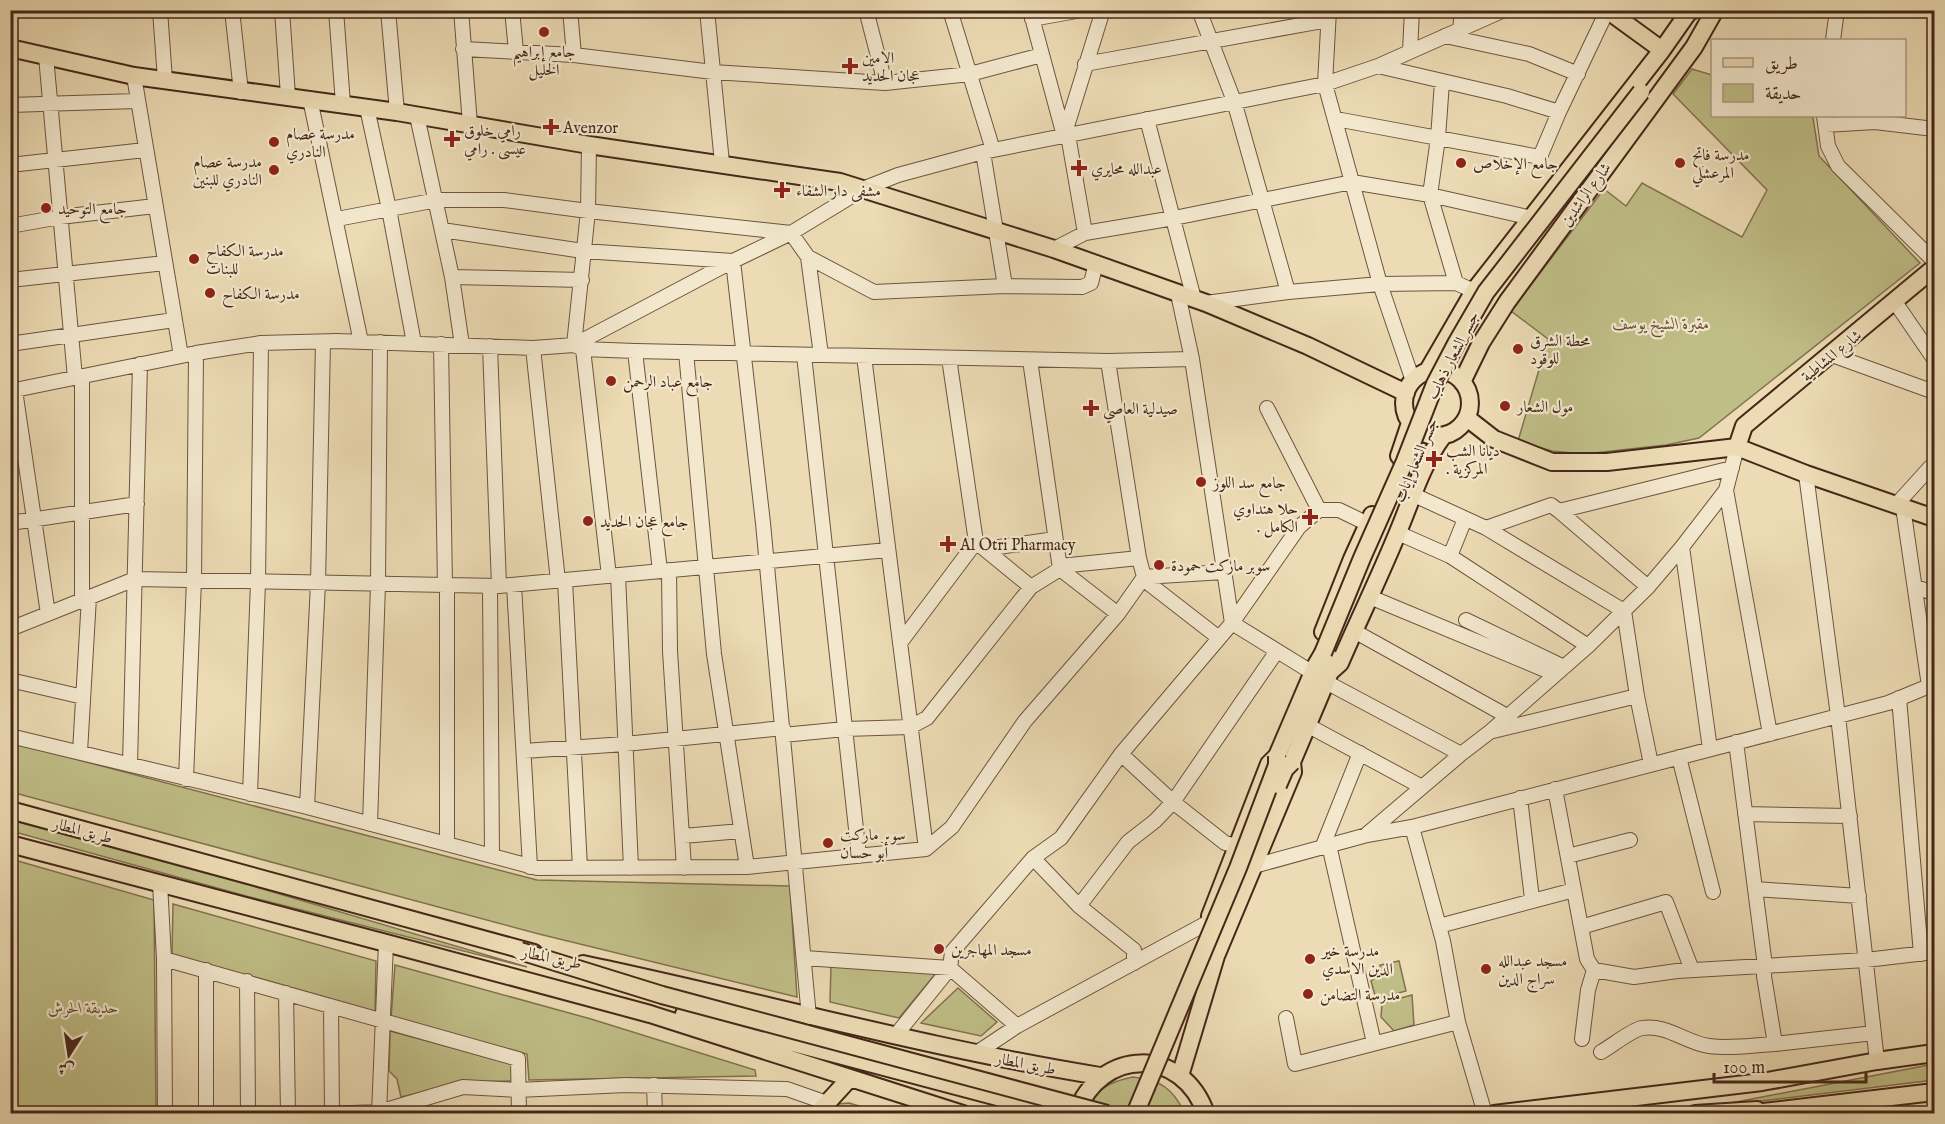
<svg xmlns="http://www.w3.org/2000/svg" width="1945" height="1124" viewBox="0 0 1945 1124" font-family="'IM FELL English',Amiri,serif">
  <rect width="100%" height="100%" fill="#ecdbb4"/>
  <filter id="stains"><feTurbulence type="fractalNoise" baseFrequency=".00333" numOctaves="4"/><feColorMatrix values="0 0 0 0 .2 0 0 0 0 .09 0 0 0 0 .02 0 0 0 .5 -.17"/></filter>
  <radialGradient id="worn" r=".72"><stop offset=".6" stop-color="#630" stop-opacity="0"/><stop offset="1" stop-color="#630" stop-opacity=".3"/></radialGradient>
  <!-- green -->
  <path fill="#c0be87" stroke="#827250" stroke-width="1.5" d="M1692 69 1712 75V116H1810L1813 118 1819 156 1920 263 1699 438 1666 445 1584 454 1552 451 1518 441 1548 339 1511 311 1604 189 1626 206 1642 183 1742 237 1767 190 1673 94Z
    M10 742 537 880 790 886 797 997 539 934 11 792Z
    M11 820 249 885 527 967 246 896 11 831Z
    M11 859 154 900 156 1113H11Z
    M173 904 376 961 375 1015 172 955Z
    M1399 961 1406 991 1376 999 1371 981 1380 974V965Z
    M395 965 591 1019 755 1070 756 1076 529 1080 527 1054 391 1018Z
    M831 965 937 972 899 1018 830 1002Z
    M958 988 997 1022 981 1036 921 1023Z
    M1412 995 1414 1025 1394 1031 1381 1017 1382 1003Z
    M390 1031 512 1064 513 1081 465 1082 401 1097 397 1079 389 1071Z
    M1934 1064V1080L1705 1108Z
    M1133 1077C1161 1080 1172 1088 1185 1113L1085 1114C1095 1090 1107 1082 1133 1077Z
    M849 1103 883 1113 829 1114 837 1104Z"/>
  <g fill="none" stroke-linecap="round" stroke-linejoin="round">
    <!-- minor casing -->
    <g stroke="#6f543f" stroke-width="16">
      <path id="minor" d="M160 10 165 80
        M232 10 241 92
        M282 10 288 96
        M336 10 343 104
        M388 10 397 112
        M461 10 470 124
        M512 10 516 51
        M570 10 574 55
        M707 10 722 163
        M866 10 885 83
        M950 10 993 150
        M1030 10 1064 136
        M1199 10 1234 101 1288 292
        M1329 10 1325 84 1380 284 1413 381
        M1032 19 1082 10
        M1460 30 1462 10
        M1445 36 1529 54 1578 74
        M1833 40 1837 10
        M463 49 574 55 713 72 885 83 970 74 1042 55
        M1410 51 1412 10
        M46 56 75 378
        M1085 64 1328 20
        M1378 66 1507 96 1559 112
        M134 76 181 356
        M1442 82 1438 138 1430 195 1456 283
        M310 99 361 342
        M10 105 137 101
        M367 108 389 209 414 343
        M417 116 452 277 462 345
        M1824 116 1828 146 1838 166 1934 261
        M1147 119 1194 299
        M1336 119 1540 157 1559 112 1607 11
        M1825 125 1875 122 1934 129
        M1068 135 1085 233
        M1064 136 1103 10
        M983 152 1005 286
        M10 165 145 150
        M337 219 437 200H504L588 211 791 233 808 257 821 355
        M10 226 60 217 155 206
        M442 230 583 251 733 261 763 523 809 1017
        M1054 249 1085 233 1174 218 1352 182 1430 195 1532 218
        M808 257 874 292 1005 286 1082 287 1091 283 1096 263
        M452 277 582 280
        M10 280 165 263
        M1178 294 1192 359 1232 623 1313 673
        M1895 302 1934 359
        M1206 303 1288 292 1380 284 1456 283 1474 291
        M10 344 174 320
        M441 344 445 586
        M574 345 733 261 791 233 865 188 898 175 983 152 1325 84 1378 66 1504 10
        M574 345 588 211 589 145
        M490 346 499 586
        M533 348 558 581
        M583 349 609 576
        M635 351 660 571
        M686 352 714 654 747 867
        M804 355 859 856
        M1832 355 1934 392
        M864 356 926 849
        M15 390 48 614
        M10 391 196 353 261 343 337 341 533 348 574 345 583 349 635 351 1108 361 1192 359
        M1267 408 1319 510
        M1806 474 1838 716 1877 1061
        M1726 490 1770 734
        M1414 495 1486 528 1624 611 1637 696 1651 764
        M1896 505 1934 463
        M1903 507 1929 686
        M1559 511 1648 587
        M10 523 137 504
        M1486 528 1551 505 1559 511 1732 468
        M1398 533 1450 556 1588 646
        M976 542 1031 587
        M1682 547 1710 749
        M985 549 1055 539
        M1450 556 1465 519
        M1060 566 1139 558
        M1060 569 1118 614
        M669 570 670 651 684 868
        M618 575 631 868
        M1144 577 1224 572
        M1143 579 1219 638
        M565 580 580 868
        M514 585 530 867
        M490 586 492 856
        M1915 587 1934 593
        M1370 597 1555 674
        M82 600V376
        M1466 620 1564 667
        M10 629 135 579 499 586 888 550
        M1354 631 1507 716
        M900 643 976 542 949 358
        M10 680 83 697
        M1326 682 1461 754
        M1899 698 1921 954
        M1307 725 1422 787
        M1493 731 1637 696
        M783 735 845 729 910 727 927 718 1031 587 1060 569 1030 360
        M10 736 307 807 537 868 747 867 926 849 952 827 1025 721 1118 614 1144 577 1139 558 1108 361
        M1736 742 1765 966 1764 976 1775 1044 1874 1033
        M524 751 625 744 783 728
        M80 752 89 597
        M1121 754 1173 802 1225 843 1237 846
        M1679 757 1713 892
        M130 765 140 364
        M186 779 194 580 196 353
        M1555 789 1587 959 1594 970 1588 990 1582 1039
        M250 794 258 582 261 343
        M1520 798 1532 899
        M307 807 318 583 323 342
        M1745 814 1850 816
        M370 824 378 584 380 342
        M1412 827 1443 941 1458 1022 1485 1114
        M1367 834 1461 754 1491 731 1588 646 1648 587 1682 547 1726 490 1737 447
        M683 836 741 831
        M447 844V585
        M1329 845 1374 1043
        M1322 848 1360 753
        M1568 856 1630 840
        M1033 858 1079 906 1134 950V963
        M1254 866 1367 835 1412 827 1888 703 1934 684
        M160 883 164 959 165 1114
        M1755 889 1859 896
        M1079 906 1128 842 1155 821 1173 802 1277 651
        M1439 926 1574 890
        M1581 927 1666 902 1692 970
        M804 958 950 968 1017 1026
        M164 959 518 1059 519 1114
        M1594 970 1634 977 1677 971 1866 960 1934 952
        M247 981 248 1114
        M286 993 288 1114
        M331 1006 332 1113
        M1286 1018 1295 1064 1458 1022
        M896 1035 950 968 952 952 1033 858 1061 838 1121 754 1232 623 1299 527 1319 510H1339L1368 524
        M978 1052 1017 1026 1207 923
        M1601 1052C1612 1046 1631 1030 1642 1028 1667 1024 1686 1043 1709 1046 1731 1049 1753 1045 1775 1044
        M654 1085 655 1114
        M206 1114V970
        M325 1114 379 1112 463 1087 518 1090 626 1085 787 1089 827 1103
        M379 1114 386 943"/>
    </g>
    <!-- major casing -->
    <g stroke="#452718" stroke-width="20">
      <path id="major" d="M1607 10 1662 50
        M10 48 134 76 397 112 589 145 840 182 1054 249 1206 303 1308 346 1406 393
        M1404 403a33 33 0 1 1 66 0a33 33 0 1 1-66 0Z
        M1427 372 1474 291 1662 50 1688 13 1693 10
        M1462 382 1481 343 1507 302 1694 47 1715 10
        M1467 418 1494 439 1552 462H1607L1737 447 1806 474 1934 518
        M1737 447 1744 426 1934 268
        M1399 456 1410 423
        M1323 632 1352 559 1372 515
        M1330 672 1340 663C1359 619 1380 576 1398 532 1412 499 1422 464 1443 436
        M10 810 534 953
        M10 844 386 943 650 1014 963 1114
        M1210 916 1269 764 1277 756 1316 665 1323 653
        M583 964C755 1000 926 1048 1100 1076
        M684 1014 1062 1114
        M1180 1076 1216 956 1293 772 1292 762 1330 672V658
        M817 1114 850 1078
        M1076 1114C1100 1047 1183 1046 1206 1114
        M1494 1114 1762 1082 1877 1061 1934 1053
        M1695 1114 1757 1110
        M1746 1114 1934 1092"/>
    </g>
    <!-- minor -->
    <use href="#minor" stroke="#f3e8ce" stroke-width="14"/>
    <!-- major -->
    <use href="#major" stroke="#ecdbb4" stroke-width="16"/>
    <!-- major-bridge casing -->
    <g stroke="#452718" stroke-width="20" stroke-linecap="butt">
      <path id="major-bridge" d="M1323 653 1362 558 1405 461 1435 384 1457 342 1486 292 1641 92
        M1278 785 1285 769 1292 762
        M520 951 662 995 1107 1114
        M1135 1114 1238 868 1277 765V756"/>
    </g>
    <!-- major-bridge -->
    <use href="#major-bridge" stroke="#ecdbb4" stroke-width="16"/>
  </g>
  <!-- markers -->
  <g fill="#8f2418" stroke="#f3e8ce" stroke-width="2">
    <circle cx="544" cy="32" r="6"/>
    <path d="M847 57h6v6h6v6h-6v6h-6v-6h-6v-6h6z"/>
    <path d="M548 118h6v6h6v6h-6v6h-6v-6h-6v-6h6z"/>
    <path d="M449 130h6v6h6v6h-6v6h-6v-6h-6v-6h6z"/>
    <circle cx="274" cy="142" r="6"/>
    <circle cx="1461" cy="163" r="6"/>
    <circle cx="1680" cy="163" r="6"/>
    <path d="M1076 159h6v6h6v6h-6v6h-6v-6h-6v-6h6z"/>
    <circle cx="274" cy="170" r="6"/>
    <path d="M779 181h6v6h6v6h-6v6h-6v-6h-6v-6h6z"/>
    <circle cx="46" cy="208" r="6"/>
    <circle cx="194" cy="259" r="6"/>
    <circle cx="210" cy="293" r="6"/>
    <circle cx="1518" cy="349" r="6"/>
    <circle cx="611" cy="381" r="6"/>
    <circle cx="1505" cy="406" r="6"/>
    <path d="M1088 399h6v6h6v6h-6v6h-6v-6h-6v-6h6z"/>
    <path d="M1431 450h6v6h6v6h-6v6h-6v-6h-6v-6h6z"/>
    <circle cx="1201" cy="482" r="6"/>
    <path d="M1307 508h6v6h6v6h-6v6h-6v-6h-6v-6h6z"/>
    <circle cx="588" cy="521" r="6"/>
    <path d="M945 535h6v6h6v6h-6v6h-6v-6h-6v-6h6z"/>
    <circle cx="1159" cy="565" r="6"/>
    <circle cx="828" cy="843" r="6"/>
    <circle cx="939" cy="949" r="6"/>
    <circle cx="1310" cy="959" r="6"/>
    <circle cx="1486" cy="969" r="6"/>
    <circle cx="1308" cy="994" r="6"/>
  </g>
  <g text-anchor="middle" stroke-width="4.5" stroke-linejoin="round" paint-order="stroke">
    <!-- poi labels -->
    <g font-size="16" fill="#452718" stroke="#f3e8ce" text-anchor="start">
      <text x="544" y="57" text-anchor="middle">جامع إبراهيم<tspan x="544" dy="18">الخليل</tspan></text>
      <text x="862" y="63">الامين<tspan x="862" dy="18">عجان الحديد</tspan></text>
      <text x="563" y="133">Avenzor</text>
      <text x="464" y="136">رامي خلوق<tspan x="464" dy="18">عيسى . رامي</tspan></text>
      <text x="286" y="139">مدرسة عصام<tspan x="286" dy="18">النادري</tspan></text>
      <text x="1692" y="160">مدرسة فاتح<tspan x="1692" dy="18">المرعشلي</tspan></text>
      <text x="262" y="167" text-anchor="end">مدرسة عصام<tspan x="262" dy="18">النادري للبنين</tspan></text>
      <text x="1473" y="169">جامع الإخلاص</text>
      <text x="1091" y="174">عبدالله محايري</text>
      <text x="796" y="196">مشفى دار الشفاء</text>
      <text x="58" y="214">جامع التوحيد</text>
      <text x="206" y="256">مدرسة الكفاح<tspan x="206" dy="18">للبنات</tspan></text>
      <text x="222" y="299">مدرسة الكفاح</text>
      <text x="1530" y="346">محطة الشرق<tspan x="1530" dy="18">للوقود</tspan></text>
      <text x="623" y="387">جامع عباد الرحمن</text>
      <text x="1517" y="412">مول الشعار</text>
      <text x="1103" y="414">صيدلية العاصي</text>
      <text x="1446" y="456">ديانا الشب<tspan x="1446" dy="18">. المركزية</tspan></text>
      <text x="1213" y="488">جامع سد اللوز</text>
      <text x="1298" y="514" text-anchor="end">حلا هنداوي<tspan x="1298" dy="18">. الكامل</tspan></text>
      <text x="600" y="527">جامع عجان الحديد</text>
      <text x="960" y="550">Al Otri Pharmacy</text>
      <text x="1171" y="571">سوبر ماركت حمودة</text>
      <text x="840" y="840">سوبر ماركت<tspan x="840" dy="18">أبو حسان</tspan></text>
      <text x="951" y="955">مسجد المهاجرين</text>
      <text x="1322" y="956">مدرسة خير<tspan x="1322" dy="18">الدين الاسدي</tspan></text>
      <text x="1498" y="966">مسجد عبدالله<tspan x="1498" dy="18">سراج الدين</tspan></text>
      <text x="1320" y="1000">مدرسة التضامن</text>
    </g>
    <!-- street labels -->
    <g font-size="16" fill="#452718" stroke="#f3e8ce">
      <text transform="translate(1585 194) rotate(-54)" y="6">شارع الراشدين</text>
      <text transform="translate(1452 355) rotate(-63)" y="6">جسر الشعار ذهاب</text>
      <text transform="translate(1831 355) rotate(-39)" y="6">شارع المشاطية</text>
      <text transform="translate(1415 460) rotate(-67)" y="6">جسر الشعار إياب</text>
      <text transform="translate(83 830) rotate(15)" y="6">طريق المطار</text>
      <text transform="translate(552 957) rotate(12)" y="6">طريق المطار</text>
      <text transform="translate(1026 1063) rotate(11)" y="6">طريق المطار</text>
    </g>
    <!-- park labels -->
    <g font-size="16" font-style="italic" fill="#644d34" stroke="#f3e8ce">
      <text x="1661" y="329">مقبرة الشيخ يوسف</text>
      <text x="83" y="1013">حديقة الحرش</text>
    </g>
  </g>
  <!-- margin -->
  <rect width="1945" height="1124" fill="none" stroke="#ecdbb4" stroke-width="36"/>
  <rect x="12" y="12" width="1921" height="1100" fill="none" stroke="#452718" stroke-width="3"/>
  <rect x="18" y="18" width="1909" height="1088" fill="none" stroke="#452718" stroke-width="1.5"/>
  <!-- legend -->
  <rect x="1711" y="39" width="195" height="78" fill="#f3e8ce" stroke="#ad9b85" stroke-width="1.5"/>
  <rect x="1723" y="58" width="30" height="9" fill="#ecdbb4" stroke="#ad9b85" stroke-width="1.5"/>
  <text x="1765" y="69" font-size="18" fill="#452718">طريق</text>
  <rect x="1723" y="84" width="30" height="18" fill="#c0be87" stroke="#ad9b85" stroke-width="1.5"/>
  <text x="1765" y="99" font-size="18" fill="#452718">حديقة</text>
  <!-- north arrow -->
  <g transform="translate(69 1055) rotate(192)" stroke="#f3e8ce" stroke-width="4.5" paint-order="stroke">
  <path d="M0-4.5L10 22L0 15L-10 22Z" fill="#452718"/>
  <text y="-9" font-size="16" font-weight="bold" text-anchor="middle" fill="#452718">ش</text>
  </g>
  <!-- scale -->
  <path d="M1714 1073v9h152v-9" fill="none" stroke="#452718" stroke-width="3"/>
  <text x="1723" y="1073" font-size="18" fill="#452718" stroke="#f3e8ce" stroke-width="4.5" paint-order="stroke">100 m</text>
  <rect width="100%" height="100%" filter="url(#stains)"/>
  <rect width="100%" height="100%" fill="url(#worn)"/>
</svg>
